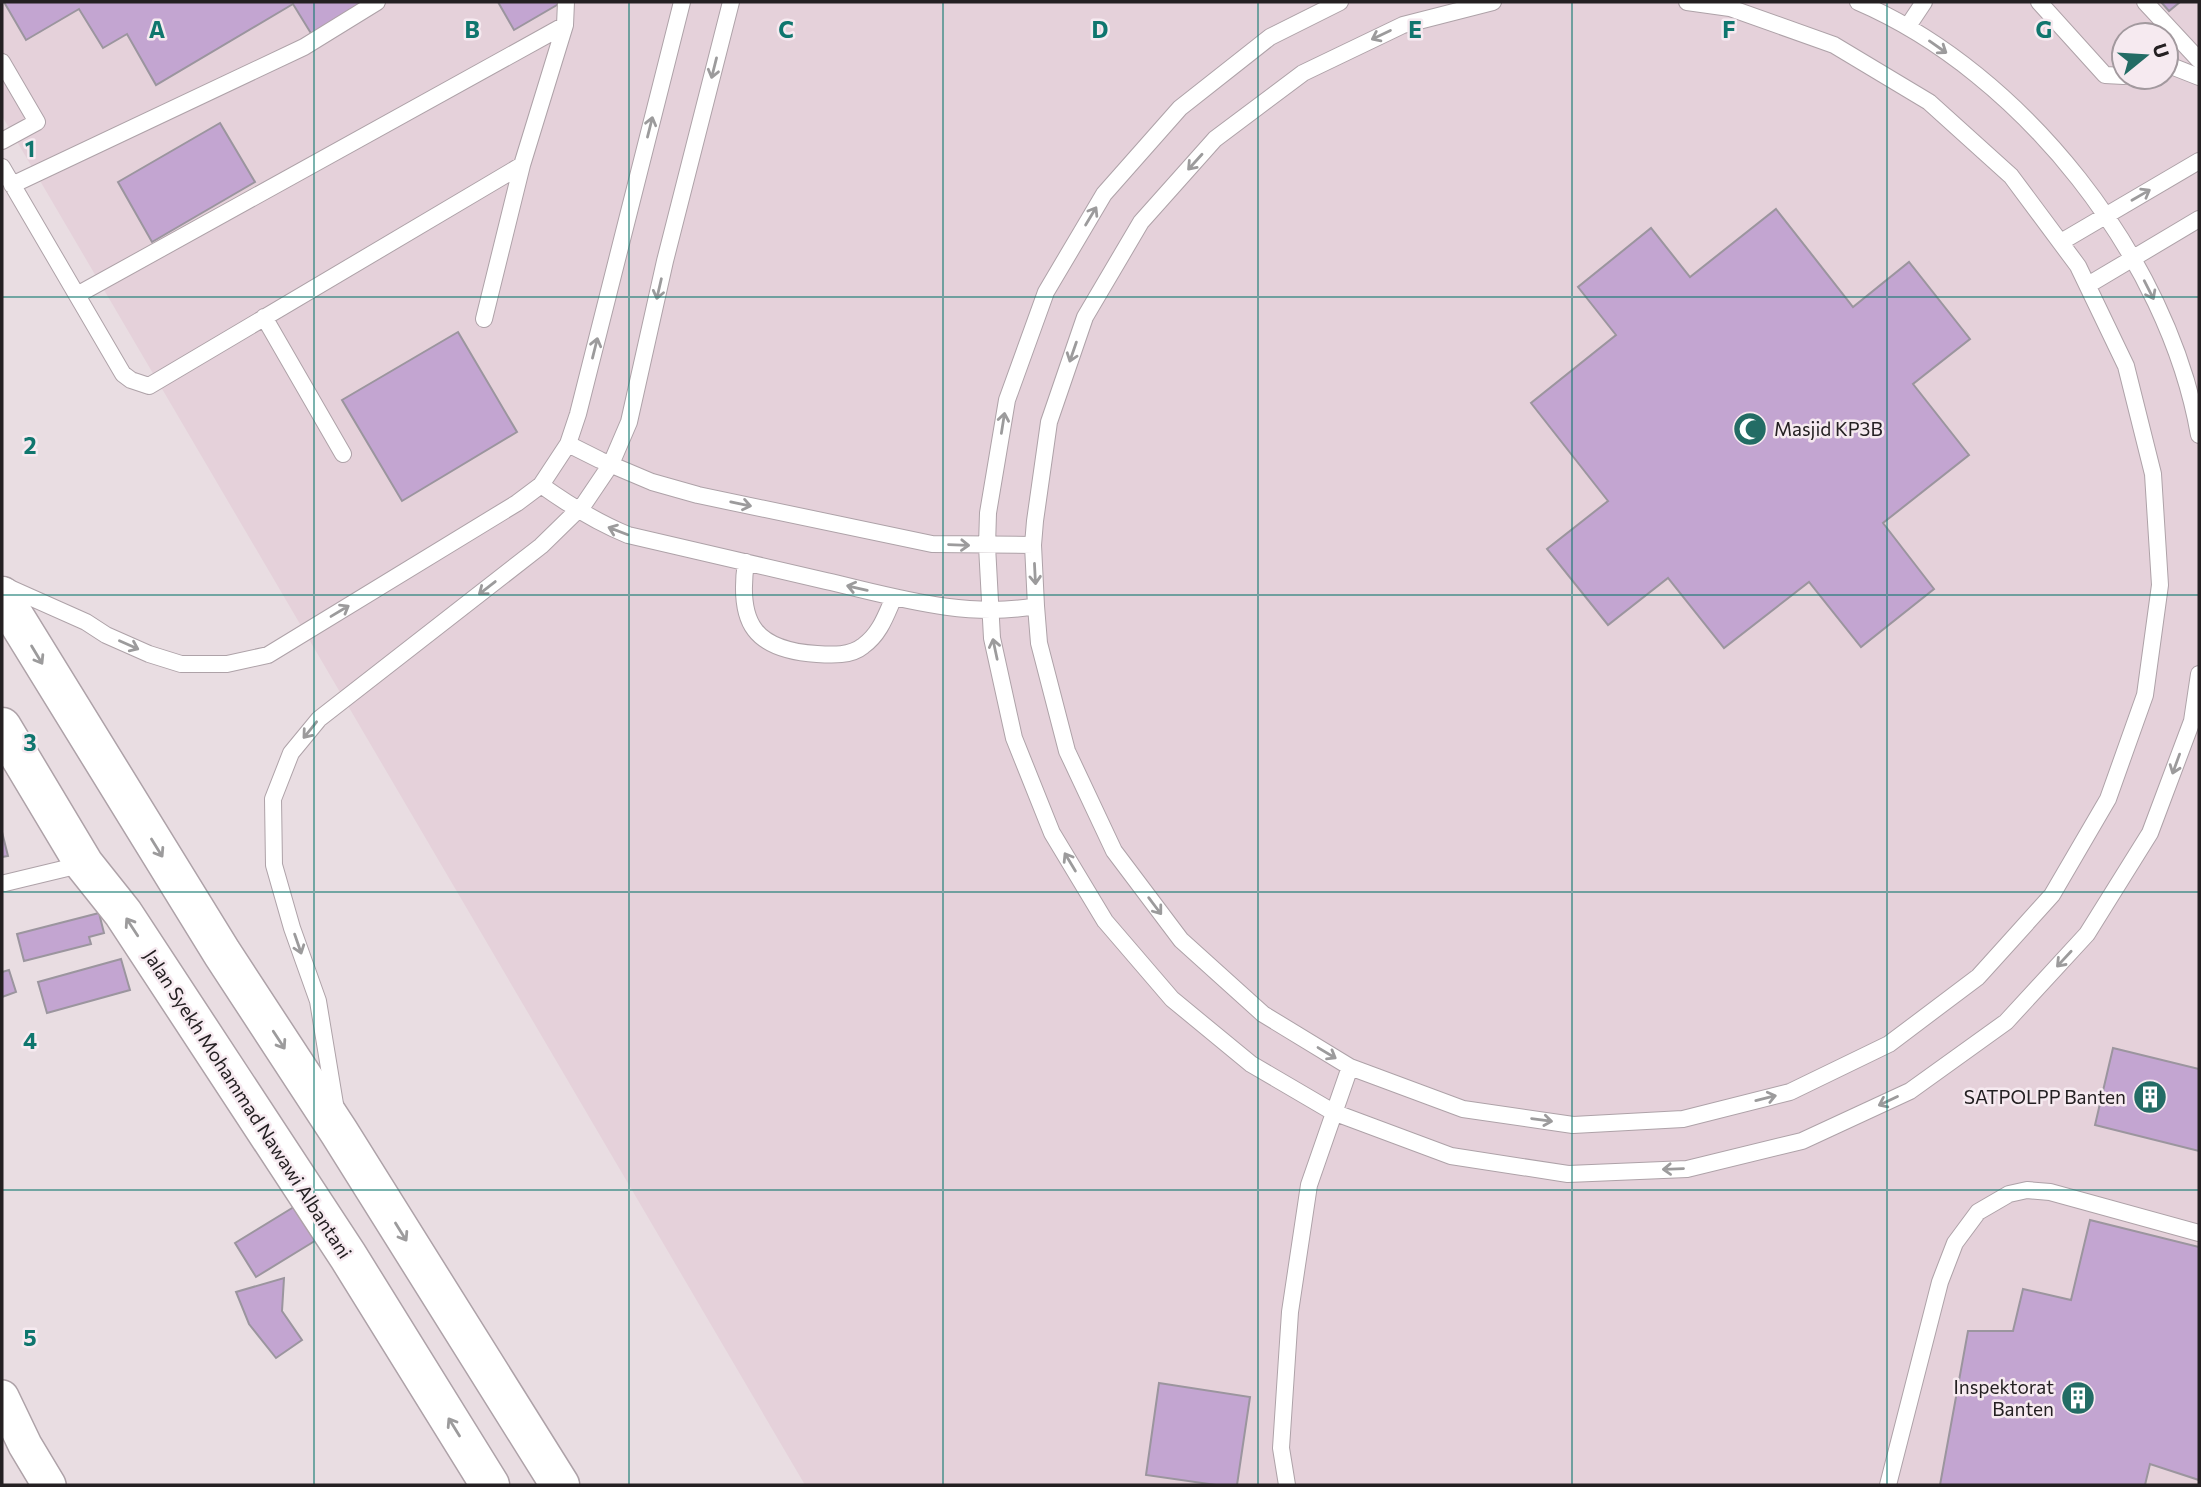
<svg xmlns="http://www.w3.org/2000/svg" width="2201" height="1487" viewBox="0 0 2201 1487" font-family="Commissioner,sans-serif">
  <rect width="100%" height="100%" fill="#e9dde2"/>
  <!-- built -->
  <path fill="#e5d1da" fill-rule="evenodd" d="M2 2H2199V1485H805L2 116ZM2124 35H2166V77H2124Z"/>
  <!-- building -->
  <path fill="#c3a5d1" stroke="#9b959e" stroke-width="2" d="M4 2H369L312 35 293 4 156 85 127 34 103 48 79 9 26 40Z
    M498 2H562L514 30Z
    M2161 2H2180L2169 11Z
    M220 123 255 182 152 242 118 182Z
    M1776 209 1853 307 1909 262 1970 339 1913 384 1969 455 1883 523 1934 589 1861 647 1809 582 1724 648 1668 578 1608 625 1547 549 1608 501 1531 403 1616 335 1578 287 1651 228 1690 277Z
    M458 332 517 432 402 501 342 400Z
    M2 832 8 856 2 857Z
    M99 913 104 933 89 937 91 944 24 961 17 934Z
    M121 959 130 990 47 1013 38 982Z
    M9 970 16 992 2 997V972Z
    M2113 1048 2199 1069V1151L2095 1125Z
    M297 1205 318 1239 256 1277 235 1243Z
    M2090 1220 2199 1247V1480L2150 1464 2145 1485H1940L1968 1331H2013L2023 1289 2071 1300Z
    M284 1278 282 1311 302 1340 276 1358 249 1324 236 1292Z
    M1159 1383 1250 1397 1237 1485H1216L1146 1475Z"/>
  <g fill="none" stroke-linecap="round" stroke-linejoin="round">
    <!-- service casing -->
    <g stroke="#aea2a8" stroke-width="18">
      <path id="service" d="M1340 2 1270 37 1180 108 1104 194 1046 292 1007 400 988 513 987 546 992 638 1014 738 1052 833 1105 921 1172 999 1251 1064 1333 1112 1451 1156 1568 1174 1687 1169 1802 1141 1910 1091 2006 1022 2087 934 2150 833 2192 721 2199 674
        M1493 2 1403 25 1303 73 1215 139 1141 222 1085 317 1049 422 1035 521 1033 545 1036 606 1039 643 1067 751 1114 851 1181 940 1263 1014 1350 1067 1463 1109 1573 1125 1683 1119 1790 1092 1889 1044 1978 977 2052 895 2108 799 2145 695 2160 585 2153 474 2126 366 2078 266 2011 176 1929 102 1834 45 1730 8 1687 2
        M1858 2C2023 73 2168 258 2199 435
        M2039 2 2105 75 2124 76
        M2145 2 2199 60
        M1908 26 1924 2
        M2 62 37 122 2 141
        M2166 64 2199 77
        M2 167 123 374 131 380 149 386 522 165
        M12 185 304 47 377 2
        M2061 242 2199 161
        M2088 285 2199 219
        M77 295 565 25
        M264 317 343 454
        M484 319 522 165 565 25 566 2
        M568 444 600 460 652 482 698 495 932 544 1033 545
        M541 485C569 505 596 522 628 535 694 550 760 566 826 581 896 597 965 619 1036 606
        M746 562C737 624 755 650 817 654 832 655 851 656 863 646 880 634 886 615 894 597
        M3 585 86 622 106 635 149 654 181 664H227L268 655 517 503 541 485 568 444 578 414 682 2
        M5 883 84 864
        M335 1104 318 1001 292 928 274 865 273 799 291 753 319 719 541 546 584 504 611 464 629 422 665 261 731 2
        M1287 1485 1281 1448 1290 1312 1309 1185 1350 1067
        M1888 1485 1940 1282 1955 1243 1978 1212 2009 1194 2027 1190 2050 1192 2199 1233"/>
    </g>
    <!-- minor casing -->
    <g stroke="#aea2a8" stroke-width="36">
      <path id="minor" d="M2 1397 25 1445 49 1485"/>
    </g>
    <!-- secondary casing -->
    <g stroke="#aea2a8" stroke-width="41">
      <path id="secondary" d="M2 596 222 953 339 1132 560 1485
        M2 727 84 864 123 913 348 1256 490 1485"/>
    </g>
    <!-- service -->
    <use href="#service" stroke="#fff" stroke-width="16"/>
    <!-- minor -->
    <use href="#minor" stroke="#fff" stroke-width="33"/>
    <!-- secondary -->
    <use href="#secondary" stroke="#fff" stroke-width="38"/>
  </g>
  <!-- one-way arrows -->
  <defs><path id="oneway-shaft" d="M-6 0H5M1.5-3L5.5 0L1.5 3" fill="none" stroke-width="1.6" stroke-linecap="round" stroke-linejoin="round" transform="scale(1.75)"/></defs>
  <g stroke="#9c9b9c">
    <use href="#oneway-shaft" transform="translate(1381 35) rotate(154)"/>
    <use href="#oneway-shaft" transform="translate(1938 47) rotate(35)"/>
    <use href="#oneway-shaft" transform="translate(714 68) rotate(104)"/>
    <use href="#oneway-shaft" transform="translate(650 127) rotate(-76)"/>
    <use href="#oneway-shaft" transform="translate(1195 162) rotate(132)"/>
    <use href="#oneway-shaft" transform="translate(2141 195) rotate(-30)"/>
    <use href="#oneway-shaft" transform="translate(1091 216) rotate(-59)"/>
    <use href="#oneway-shaft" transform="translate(659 289) rotate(103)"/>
    <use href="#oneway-shaft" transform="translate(2149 290) rotate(63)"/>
    <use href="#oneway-shaft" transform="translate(595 348) rotate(-76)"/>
    <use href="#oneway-shaft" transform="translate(1073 352) rotate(109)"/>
    <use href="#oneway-shaft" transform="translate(1003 423) rotate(-81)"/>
    <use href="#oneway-shaft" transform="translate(741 504) rotate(12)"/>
    <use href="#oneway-shaft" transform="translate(618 531) rotate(-159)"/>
    <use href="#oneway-shaft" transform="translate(959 545) rotate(2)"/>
    <use href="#oneway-shaft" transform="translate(1035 574) rotate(87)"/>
    <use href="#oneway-shaft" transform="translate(487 588) rotate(142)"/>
    <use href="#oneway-shaft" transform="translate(857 588) rotate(-167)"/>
    <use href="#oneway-shaft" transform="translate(340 611) rotate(-31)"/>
    <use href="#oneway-shaft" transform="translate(129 645) rotate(24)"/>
    <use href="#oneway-shaft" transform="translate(995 649) rotate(-102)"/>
    <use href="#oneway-shaft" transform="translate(37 655) rotate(59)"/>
    <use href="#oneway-shaft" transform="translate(310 730) rotate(129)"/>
    <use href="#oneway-shaft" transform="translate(2176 764) rotate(110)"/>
    <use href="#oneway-shaft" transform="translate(157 848) rotate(58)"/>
    <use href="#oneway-shaft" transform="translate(1070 862) rotate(-121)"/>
    <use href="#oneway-shaft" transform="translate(1155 906) rotate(53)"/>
    <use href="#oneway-shaft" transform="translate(132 927) rotate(-123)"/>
    <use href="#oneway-shaft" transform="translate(298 944) rotate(71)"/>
    <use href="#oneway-shaft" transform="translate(2064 959) rotate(133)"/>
    <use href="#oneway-shaft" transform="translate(279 1040) rotate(57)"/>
    <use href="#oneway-shaft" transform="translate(1327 1053) rotate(31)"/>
    <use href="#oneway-shaft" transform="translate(1766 1098) rotate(-14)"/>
    <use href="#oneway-shaft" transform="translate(1888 1101) rotate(155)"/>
    <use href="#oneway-shaft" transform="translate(1542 1120) rotate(8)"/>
    <use href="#oneway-shaft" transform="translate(1673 1169) rotate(178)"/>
    <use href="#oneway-shaft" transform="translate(401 1232) rotate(58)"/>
    <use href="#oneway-shaft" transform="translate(454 1427) rotate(-122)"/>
  </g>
  <!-- grid -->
  <path fill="none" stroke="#0f766e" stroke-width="2" stroke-opacity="0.55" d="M314 2V1485M629 2V1485M943 2V1485M1258 2V1485M1572 2V1485M1887 2V1485M2 297H2199M2 595H2199M2 892H2199M2 1190H2199"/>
  <!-- icons -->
  <defs>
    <g id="mosque-disc" transform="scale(1.75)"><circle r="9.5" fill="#236c65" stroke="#f6eaf0"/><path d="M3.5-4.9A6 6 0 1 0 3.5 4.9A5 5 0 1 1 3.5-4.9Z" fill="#fff"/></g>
    <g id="building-disc" transform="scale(1.75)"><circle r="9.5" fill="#236c65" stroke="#f6eaf0"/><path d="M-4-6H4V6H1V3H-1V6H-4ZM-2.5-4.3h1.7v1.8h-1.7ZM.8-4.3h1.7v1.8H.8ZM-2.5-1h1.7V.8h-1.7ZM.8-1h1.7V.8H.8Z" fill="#fff"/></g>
  </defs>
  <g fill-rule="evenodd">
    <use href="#mosque-disc" x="1750" y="429"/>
    <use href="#building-disc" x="2150" y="1097"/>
    <use href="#building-disc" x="2078" y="1398"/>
  </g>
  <g text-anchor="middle" stroke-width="5" stroke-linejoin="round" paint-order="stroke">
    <!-- poi labels -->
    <g font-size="19" fill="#242022" stroke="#f6eaf0" text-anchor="end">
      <text x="1774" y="436" text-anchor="start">Masjid KP3B</text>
      <text x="2126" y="1104">SATPOLPP Banten</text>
      <text x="2054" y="1394">Inspektorat<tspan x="2054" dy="22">Banten</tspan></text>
    </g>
    <!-- street labels -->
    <g font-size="19" fill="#242022" stroke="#f6eaf0">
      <text transform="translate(248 1104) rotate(57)" y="7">Jalan Syekh Mohammad Nawawi Albantani</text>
    </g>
  </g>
  <g font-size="23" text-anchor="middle" font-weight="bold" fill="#0f766e" stroke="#f6eaf0" stroke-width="5" stroke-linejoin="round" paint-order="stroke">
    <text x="157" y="38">A</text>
    <text x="472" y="38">B</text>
    <text x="786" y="38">C</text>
    <text x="1100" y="38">D</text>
    <text x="1415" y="38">E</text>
    <text x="1729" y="38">F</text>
    <text x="2044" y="38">G</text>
    <text x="30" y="157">1</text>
    <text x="30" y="454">2</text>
    <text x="30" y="751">3</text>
    <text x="30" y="1049">4</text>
    <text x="30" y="1346">5</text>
  </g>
  <!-- border -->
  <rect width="2201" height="1487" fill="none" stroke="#242022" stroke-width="7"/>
  <!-- north arrow -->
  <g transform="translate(2145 56) rotate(72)"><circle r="33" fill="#f6eaf0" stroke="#a2999e" stroke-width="2"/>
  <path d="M0-5L12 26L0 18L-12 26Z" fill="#236c65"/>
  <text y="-10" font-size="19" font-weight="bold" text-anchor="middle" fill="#242022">U</text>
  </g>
</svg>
